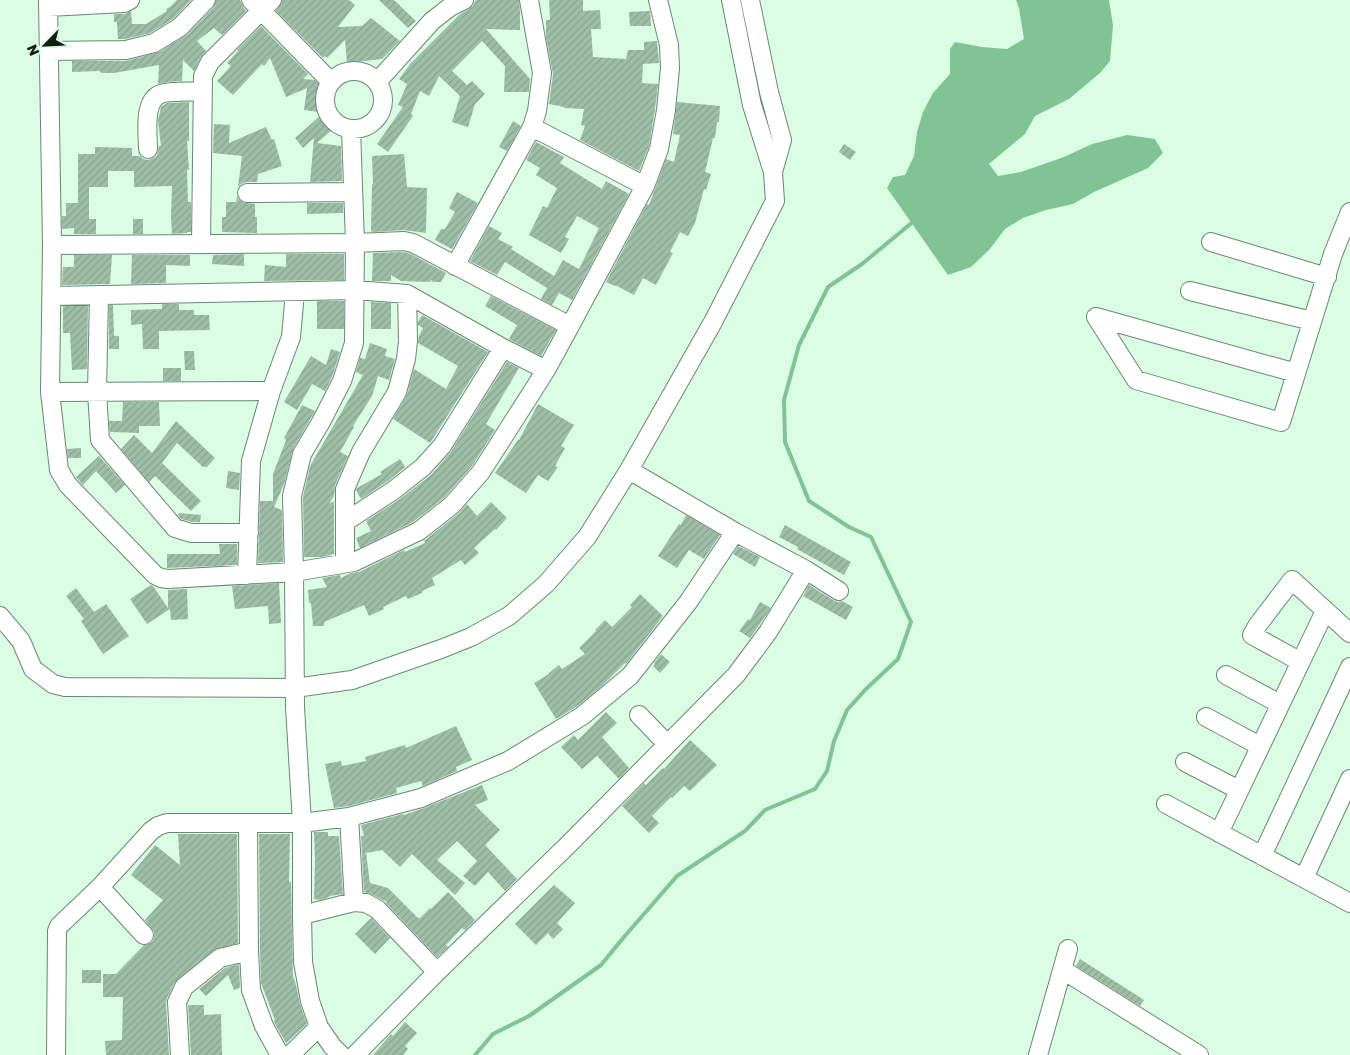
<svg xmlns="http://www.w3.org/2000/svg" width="1350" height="1055" viewBox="0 0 1350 1055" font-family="'Golos Text',sans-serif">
  <defs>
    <pattern id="building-hatch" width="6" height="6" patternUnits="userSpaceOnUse" patternTransform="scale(1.25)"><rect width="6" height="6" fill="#9fbea7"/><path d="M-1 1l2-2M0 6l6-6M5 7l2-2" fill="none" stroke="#88a38f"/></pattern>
  </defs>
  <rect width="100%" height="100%" fill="#dbfde4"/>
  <!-- water -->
  <path fill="#80c395" d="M1016 0H1109L1113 25 1110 61 1100 73 1069 99 1035 116 1025 134 989 164 998 176 1021 172 1064 157 1092 144 1127 135 1155 139 1163 153 1148 168 1094 192 1073 204 1046 210 1023 218 1005 229 989 250 971 267 948 275 887 188 893 177 905 175 914 156 917 132 923 112 933 93 950 74V49L955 42 982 47 1007 49 1024 39 1019 8Z"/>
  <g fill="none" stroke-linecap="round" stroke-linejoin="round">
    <!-- stream -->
    <path stroke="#80c395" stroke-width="4" d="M475 1055 493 1034 529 1016 601 965 624 937 677 876 745 831 765 810 815 789 827 771 834 741 847 710 866 689 898 659 911 622 871 537 849 527 809 501 785 442 784 400 799 345 828 287 862 264 914 221"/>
  </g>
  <!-- building -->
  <path fill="url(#building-hatch)" d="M177 0H191L173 19 150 33 125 39H118L117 22H114V14H125L131 11 132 24H146L167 11 166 9 170 7Z
    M216 0H240L243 7 246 11 222 35 214 28 197 41 206 51 201 57 194 71 183 60 182 81 167 82 158 84 159 65 114 73H101L100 71 72 72V61H126L159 52 188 34 214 7Z
    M282 0H349L355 5 338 27 362 26 371 18 400 41 382 59 347 63 345 40 327 58 325 56 323 58 276 11 282 3Z
    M379 0H394L416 21 408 28Z
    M477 0H519L520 11V30L486 29 530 79 529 92H504L505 66 482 41 452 71 467 85 472 81 485 94 475 104 468 127 452 122 460 96 439 76 429 96 420 91 411 114 413 116 388 152 377 144 403 107 398 105 407 84 399 79 411 63 459 15 469 9 473 6 475 1Z
    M549 0H583V11L600 10 601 29H591L593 57 626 59 628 50H644V42L657 41 659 63 643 64 642 83 658 84 655 109 649 146 639 171 580 140 585 126 581 125 584 109 564 108V107L549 104 553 74 546 37V20H550Z
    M650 11 651 26H630L629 12Z
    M261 26 308 74 303 79 315 80 323 89 319 112 304 110 307 88 286 97 270 58 264 66 262 64 233 95 217 81 231 66 227 63 238 51 237 50Z
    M189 102V141H187L189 170H187L188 202H191V232H187V233L172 234 171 216 172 186 134 187V171H108V187H89V219H96V234H74V228L62 229V216H66V203H78V154H95V147L132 148V156H140L143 159 148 160 153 158 157 156 159 146H161L158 121 161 107 167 103Z
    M677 102 720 106 719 122H717L715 138H713L705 172 711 174 706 190 704 189 695 223 688 236 680 232 670 252 673 253 656 285 643 278 634 295 615 285V286L606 282 647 204 649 205 666 159 674 162 680 135 673 134Z
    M320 116 332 130 317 143 341 146 342 181 310 182 314 138 303 148 295 138Z
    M513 121 521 126 507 151 499 147Z
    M214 124 230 125 229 143 266 127 272 140 274 139 282 166 258 174 257 182H246L241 184 238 187 242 156 213 153Z
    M536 142 564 157 560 163 602 189 606 181 629 194 572 300 559 293 552 305 541 299 547 288 505 262 497 275 470 261 489 226 502 233 498 239 513 247 511 249 554 276 563 260 579 269 599 228 577 216 565 237 569 239 561 253 529 235 543 206 547 208 557 188 536 175 540 168 526 160Z
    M844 144 856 152 850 160 839 152Z
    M404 154 407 187 427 188 426 233 404 230 373 232 371 231 372 184H373L372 156Z
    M457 192 478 203 452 249 435 240 441 229H445L455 212 449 208Z
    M237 196 238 199 242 202 255 204V217H257V233L222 232V217H226V202H236Z
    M307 203H343V213L307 214Z
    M133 219H143V234H133Z
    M403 252 409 253 446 273 441 282H434L431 280 430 282 401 281 391 275V281H372L373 253Z
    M244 254V266L212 264 213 255Z
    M286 254H344V280L264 281 265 265 286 267Z
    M74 255H112L110 284 62 285 63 267H74Z
    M132 255H190V266L166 265V283L131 284Z
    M491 296 556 330 541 356 509 339 517 325 485 306Z
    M317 301H344V329H317Z
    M371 302 391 303V329H371Z
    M162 304H179V310H194V315H209L210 330 159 331V349H143L142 324 131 325V310L162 309Z
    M109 305H113L114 336H119V349H109Z
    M63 306H88L87 369 72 370 70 333H63Z
    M422 315 488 352 430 443 393 419 407 395 414 369 446 389 458 366 418 343 419 336 423 328 418 325V322Z
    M370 343 387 349 385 356 395 359 389 380 378 376 372 396 353 426 354 427 340 452 348 456 335 485 334 496 329 504 334 501V554L322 557H304L303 497 310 466 363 375 356 372 360 358 365 359Z
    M331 349 340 352 332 377 325 391 312 384 297 410 284 402 311 356 326 365Z
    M184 351H194L195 370H185Z
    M507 362 519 368 486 424 495 430 472 466 445 497 413 522 360 548 356 538 371 531 366 521 400 499 432 474 450 453Z
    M163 368H181V381H163Z
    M123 402H159L160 426H139V433L110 432 109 421H122Z
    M538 404 574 425 561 446 565 448 555 466 558 467 548 481 538 475 526 493 495 473 518 440H519Z
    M302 405 315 411 293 449 284 484 274 507 282 510 283 562 258 563 260 501H273V474L286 440 284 438Z
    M176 421 215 458 207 467H203L177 443 162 463 201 501 191 511 155 476 149 482 121 449 134 435 152 453Z
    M81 448V458H68L67 449Z
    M99 456 125 485 116 493 96 471 83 485 76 477Z
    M400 459 405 467 388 481 361 499 356 490 357 488 382 474 380 472Z
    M228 471 240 473 239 490 226 488Z
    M491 502 507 518 496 530 495 529 474 548 479 553 465 565 461 560 432 578 435 585 422 591V593L408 599 406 596 383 607 384 609 369 616 364 605 324 622V626H313L311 603H309L308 590 327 587 322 578 340 575 341 578 351 573 359 572 404 550 405 552 425 543 424 541 459 513 467 504 477 516Z
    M179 513 201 515 200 522H193L181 519 178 515Z
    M686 515 720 535 704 559 689 550 677 568 658 556 679 524 681 525Z
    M785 525 851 562 844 575 797 549 798 547 779 537Z
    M219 544H237V565L167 568V554H220Z
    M738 546 760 557 755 567 733 554Z
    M279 583 281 623 269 624 268 606 235 609 232 586Z
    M151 585 153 586 168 608V590L187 589 188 619 171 620 170 609 147 624 130 599Z
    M809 585 833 600 838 602 842 601 853 607 846 620 803 596Z
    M76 588 94 612 106 604 129 636 103 654 81 621 84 619 66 596Z
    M640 594 663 616 626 664 625 663 603 685 579 705 556 719 534 683 549 674V673L559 665 562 669 585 654 579 648 596 631 595 630 605 620 612 627 632 607 630 605Z
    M760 602 771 608 750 638 739 631 748 619 750 620Z
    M661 654 670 662 660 673 653 666 655 664 654 663Z
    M606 712 617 723 602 737 629 768 619 779 597 756 582 769 561 747 574 735 578 740Z
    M456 726 472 760 456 767 457 771 423 786 421 781 396 788 397 793 349 806 334 808 325 764 341 761 342 766 366 761 365 757 405 745 406 748Z
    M690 740 717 765 690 791 684 786 672 798 671 797 652 816 659 823 649 833 622 806 644 783 646 785 663 768 664 769Z
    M482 785 488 800 475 805 500 830 485 845 517 879 505 891 488 872 475 886 463 876 477 861 457 841 437 860 465 883 455 895 412 854 400 867 382 850 366 853 370 883 388 888 418 918H420L430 908 431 909 448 892 475 920 465 930 462 928 446 945 448 947 437 957 386 903 387 902 371 894 364 892 361 836H364L361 825 403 814 404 815 424 808Z
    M314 832H328V836H339L343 894 329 896V897L320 900 314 899 315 861Z
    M178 834H237L238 943 214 950 175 982 167 998 166 1003 169 1055H106L105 1041 122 1040 123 997H103V974H116L144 945 152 942 154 938V932L145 920 163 900 131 875 155 845 180 865Z
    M259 834H290L289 882H291L293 976 296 985 300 1004 307 1024 286 1043 274 1022 275 1020 261 983 260 951Z
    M554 885 575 903 557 923 563 929 553 939 548 933 536 945 515 924Z
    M371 918 390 938 375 954 355 934Z
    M1080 959 1144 1000 1140 1006 1076 966Z
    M239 964 240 988 234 990 228 975 206 996 199 989 225 968Z
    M82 970H101V983H82Z
    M188 1005H204V1015L221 1014 222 1055H191Z
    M405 1022 417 1033 405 1046 408 1049 403 1055H373L391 1034 393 1036Z"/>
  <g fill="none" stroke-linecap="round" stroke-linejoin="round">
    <!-- minor casing -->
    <g stroke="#698872" stroke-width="20">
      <path id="minor" d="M48 0 52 245 50 392 59 470 68 485 155 575 161 578 168 579 294 572 354 562 419 531 452 505 481 472 546 370 570 326 645 186 659 149 666 110 670 68 669 45 658 0
        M251 0 331 82
        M731 0 752 105 773 172
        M48 7 124 3 130 0
        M48 51 126 50 154 43 180 27 206 0
        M325 100a29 29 0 1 1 58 0a29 29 0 1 1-58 0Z
        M377 82 432 21 450 7 464 0
        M532 127 645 186
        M148 149C148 133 142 97 164 93 176 91 190 92 203 91
        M247 193 353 192
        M1211 242 1327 277
        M201 244 203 76 210 62 272 0
        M52 245 355 243 404 241 413 243 570 326
        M455 266 532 127 537 111 542 73 529 0
        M1190 291 1312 321
        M52 296 355 290 407 294 503 348 546 370
        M99 296 97 392 100 440 175 528 191 533H249
        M1096 317 1136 380 1281 422 1333 254 1350 212
        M1096 317 1296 373
        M50 392 271 391
        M629 470 735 532 806 570 839 591
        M345 522 394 490 423 467 442 446 503 348
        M345 563V489L361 452 397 392 406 359 408 341 407 294
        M247 575 251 461 271 391 291 337 295 292
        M0 616 21 641 33 669 53 684 65 687 295 688 352 680 441 649 471 637 509 616 546 584 587 537 629 470 713 322 775 201 773 172 782 140 769 92 750 0
        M1301 662 1252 635 1257 626 1292 580 1350 633
        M1226 675 1280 704
        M639 715 667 744
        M1206 717 1260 746
        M1185 762 1239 790
        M1166 804 1350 903
        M349 817 354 902
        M248 824 249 951 251 990 264 1026 280 1055
        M1219 833 1325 611
        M1262 856 1350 667
        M1304 878 1350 779
        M100 887 144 935
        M302 915 354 902 366 903 377 909 437 972
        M1063 970 1199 1055
        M56 1055 57 931 59 926 100 887 151 831 158 826 167 823H302L349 817 421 798 508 761 582 716 630 676 689 601 735 532
        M180 1055 177 1002 184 987 220 958 249 951
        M290 1055 319 1027
        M341 1055 332 1046 319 1027 310 1001 303 962 302 915V823L295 707 294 572 292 496 302 454 321 422 342 381 354 343 355 243 351 129
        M355 1055 437 972 569 844 736 675 768 632 806 570
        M1038 1055 1068 949"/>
    </g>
    <!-- minor -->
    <use href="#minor" stroke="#fff" stroke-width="18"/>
  </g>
  <!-- north arrow -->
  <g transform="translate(45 45) rotate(246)" stroke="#dbfde4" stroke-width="4" paint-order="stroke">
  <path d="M0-4L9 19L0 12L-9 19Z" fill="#111d14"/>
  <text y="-8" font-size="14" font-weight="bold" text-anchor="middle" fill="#111d14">N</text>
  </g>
</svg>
